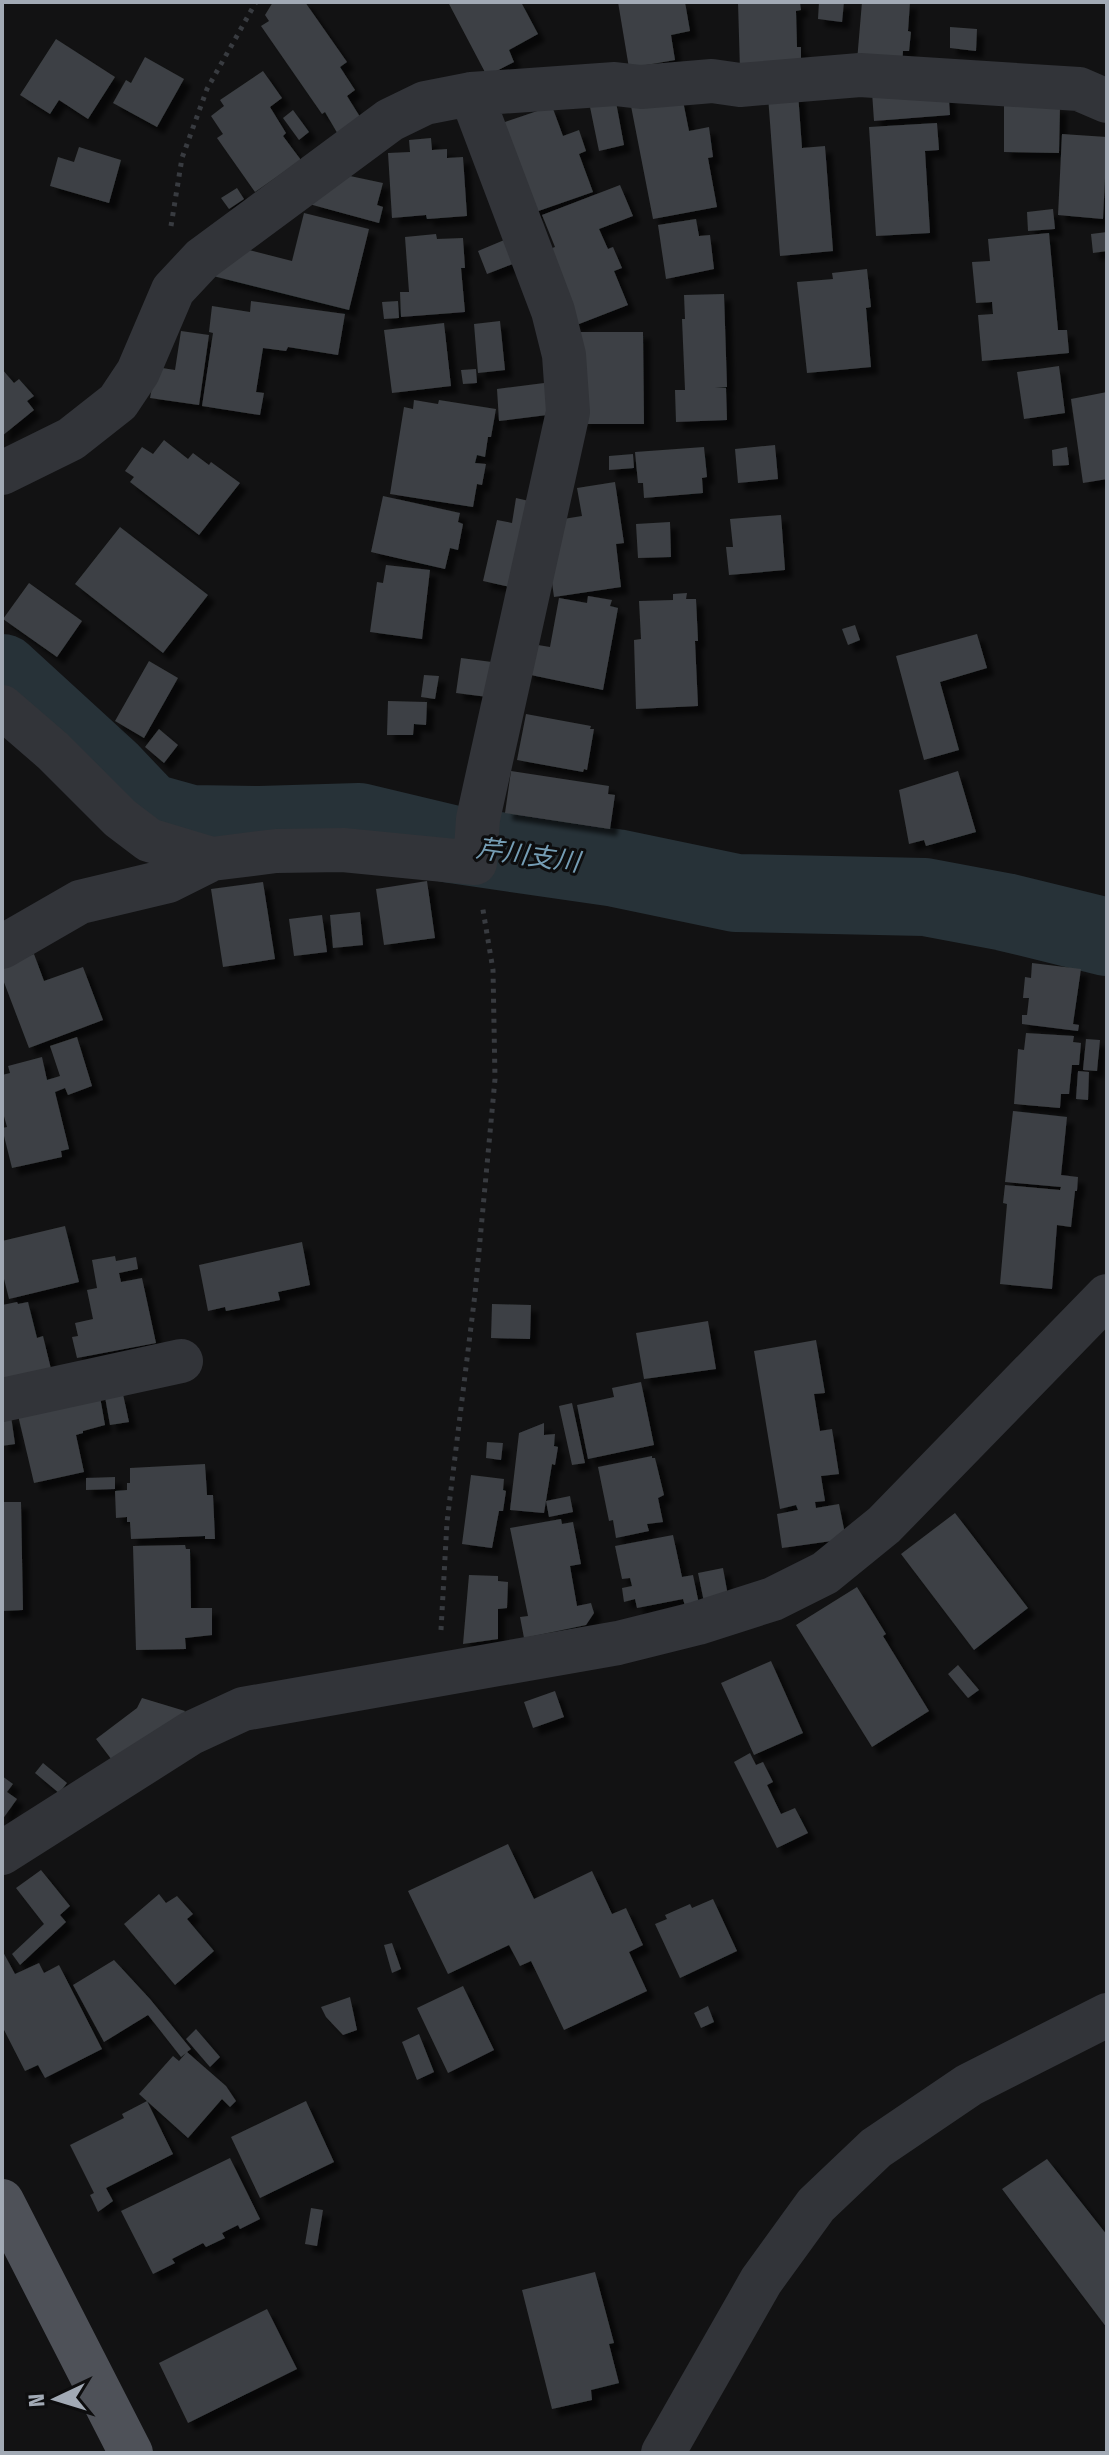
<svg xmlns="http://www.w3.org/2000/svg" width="1109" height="2455" viewBox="0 0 1109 2455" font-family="'Fira Sans Condensed','Noto Sans JP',sans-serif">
  <defs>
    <filter id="shadow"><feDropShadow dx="7" dy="7" stdDeviation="2" flood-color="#0009"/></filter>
  </defs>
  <rect width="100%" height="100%" fill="#121213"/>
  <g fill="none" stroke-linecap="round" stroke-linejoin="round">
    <!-- river -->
    <path stroke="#273238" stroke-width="78" d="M2 673 109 771 148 812 191 824 260 825 359 822 451 844 616 868 736 893 925 897 1005 912 1107 937"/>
  </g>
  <!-- building -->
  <path fill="#3d4044" filter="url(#shadow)" d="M273 2H305L347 62 340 67 355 90 347 96 362 120 339 136 325 112 322 114 261 26 269 21 265 15Z
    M448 2H521L538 34 509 50 514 62 487 76Z
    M618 2H685L690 31 671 35 675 60 629 68Z
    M738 2H800L801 10 796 11 797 47H801V69L740 70Z
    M819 2H844L842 22 818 19Z
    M862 2H910L908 31 911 32 909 51H903L902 65 857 61Z
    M950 27 977 29 976 51 950 48Z
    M56 39 115 77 88 119 59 100 50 114 20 95Z
    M145 57 184 79 157 127 113 103 126 80 131 83Z
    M263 71 282 98 270 107 286 133 283 136 301 160 255 192 217 138 223 134 211 116 224 106 220 100Z
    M948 86 950 115 874 121 872 92Z
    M798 93 802 148 825 146 833 251 780 256 768 96Z
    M682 96 689 131 709 127 713 157 708 158 717 207 653 219 631 106Z
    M616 102 624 145 599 151 590 107Z
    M552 106 563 136 579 130 586 151 579 154 593 192 527 215 496 125Z
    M1004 106H1060L1059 153 1004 152Z
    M293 110 309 132 299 140 283 118Z
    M937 123 939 150 925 151 930 233 876 236 869 127Z
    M1062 134 1107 137 1103 219 1058 215Z
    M431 138 432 150 447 149V158L463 157 467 216 427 219 426 215 392 218 388 153 410 152 409 140Z
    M79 147 121 160 109 203 50 186 58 157 74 162Z
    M350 176 383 183 377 205 383 207 379 223 309 204Z
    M620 185 633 216 599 229 608 249 613 247 622 268 614 271 628 305 574 326 544 251 555 247 542 215Z
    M237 188 244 199 229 209 221 198Z
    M1053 209 1055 229 1028 231 1027 212Z
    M304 213 369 229 349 310 213 276 249 250 292 261Z
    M696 219 699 236 710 235 714 269 666 279 658 225Z
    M1107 232V251L1093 253 1091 234Z
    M1049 233 1058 330H1067L1069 353 982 361 978 315 993 314 992 302 976 303 972 262 990 261 988 239Z
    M436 234 437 239 463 238 465 268H461L465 312 401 317 400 292H409L405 237Z
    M509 238 518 262 487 274 478 251Z
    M867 269 871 307 866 308 871 367 807 373 797 282 833 279 832 273Z
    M724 294 727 387 715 388H726L727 420 676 422 675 390H685L682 319H685L684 295Z
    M251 301 345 314 338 355 288 347 286 351 263 348 256 392 264 393 260 415 202 406 213 333 209 332 212 306 250 312Z
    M398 301 399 318 384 319 382 302Z
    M500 321 505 370 478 373 474 324Z
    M444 323 451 386 392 393 384 330Z
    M181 331 209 335 199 405 150 398 156 367 175 370Z
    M581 332H643L644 424H581Z
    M1059 366 1065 413 1024 419 1017 372Z
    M2 369 14 383 19 379 34 396 27 401 34 410 2 436Z
    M476 369 477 383 463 384 461 370Z
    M552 382 555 414 499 421 497 389Z
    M1107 392V479L1083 483 1071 399Z
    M414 400 438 404 439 400 496 409 491 437H488L485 457 477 455 475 463 486 464 482 485 477 484 473 507 390 494 404 407 413 409Z
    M164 440 188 459 193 453 209 465 211 462 240 483 199 535 130 482 134 477 125 471 142 447 153 454Z
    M775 445 778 479 738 483 735 449Z
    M704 447 707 477 702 478 703 493 644 498 643 483H638L635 452Z
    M1067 447 1069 465 1053 466 1052 450Z
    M633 454 634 468 609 470V456Z
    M615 482 624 543 616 544 621 587 554 597 550 568 557 520 582 516 577 488Z
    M383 496 460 513 458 522 463 524 458 550 450 548 445 569 371 552Z
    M516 498 542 504 523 590 483 581 497 520 512 523Z
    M781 515 785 570 729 575 726 547H733L730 519Z
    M670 522 671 557 638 558 636 524Z
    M120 527 208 595 163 653 75 584Z
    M386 565 430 570 422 639 370 632 377 582 383 583Z
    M29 583 82 621 57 657 3 619Z
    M687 593 686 599H696L698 641H695L698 706 636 709 634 640 641 639 639 601 673 600V594Z
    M588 596 612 600 610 606 618 608 603 690 526 674 532 644 550 647 559 598 587 603Z
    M855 625 860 640 848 645 842 629Z
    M977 634 987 668 940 682 959 750 924 760 896 656Z
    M461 658 492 662 488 697 456 693Z
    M149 661 178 678 144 738 115 721Z
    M424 675 439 676 435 699 421 697Z
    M388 701 427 702 426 725 414 724 413 735H387Z
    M526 714 591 726 590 729H594L587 770 584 769 583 772 517 760Z
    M159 729 178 745 164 763 145 747Z
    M511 771 609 786 608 794 615 795 610 829 505 813Z
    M958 771 976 832 926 846 924 840 909 844 899 790Z
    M427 881 435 938 384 945 376 889Z
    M263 882 275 959 223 967 211 889Z
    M360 912 363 945 333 948 330 915Z
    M322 915 327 952 294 956 289 919Z
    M34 954 44 981 83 967 103 1020 29 1048 2 977V966Z
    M1032 963 1081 969 1073 1024 1079 1025 1078 1031 1022 1024V1015H1027L1029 998H1023L1025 977 1031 978Z
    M1026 1033 1074 1036 1073 1042 1081 1043 1079 1065H1072L1069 1094H1061L1060 1108 1014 1104 1018 1049 1024 1050Z
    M77 1037 92 1086 68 1095 65 1088 55 1092 69 1149 61 1151 62 1157 12 1168 2 1128 7 1127 2 1109V1075L10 1073 8 1066 42 1057 47 1080 60 1076 50 1046Z
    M1086 1039 1100 1040 1097 1071 1083 1070Z
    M1078 1071 1089 1072 1088 1100 1076 1099Z
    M1013 1111 1067 1117 1061 1175 1078 1177 1077 1191H1075L1071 1227 1057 1225 1052 1289 1000 1284 1007 1204 1003 1203 1005 1185 1060 1190 1061 1187 1005 1182Z
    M65 1226 79 1282 9 1299 2 1271V1241Z
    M302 1242 310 1285 278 1292 280 1300 226 1311 225 1307 208 1311 199 1265Z
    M115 1256 116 1261 136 1257 138 1269 119 1273 121 1282 142 1278 156 1343 77 1358 72 1337 78 1336 75 1323 93 1319 87 1290 97 1288 92 1260Z
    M17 1302 18 1304 28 1302 37 1338 43 1336 51 1369 2 1382V1305Z
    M492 1304 531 1305 530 1339 491 1338Z
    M708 1321 716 1369 644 1379 636 1333Z
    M816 1340 825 1393 814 1394 820 1431 832 1429 839 1474 821 1476 825 1501 815 1502 816 1508 839 1504 846 1539 782 1548 777 1514 798 1510 796 1505 780 1509 754 1351Z
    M641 1382 654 1445 588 1459 577 1405 614 1397 612 1388Z
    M99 1391 105 1425 83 1431V1433L76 1435 84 1472 34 1483 17 1411Z
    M123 1394 129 1422 110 1425 105 1397Z
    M572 1403 585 1463 572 1465 559 1406Z
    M11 1416 15 1444 2 1446V1418Z
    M544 1423V1435L555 1434 554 1446 558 1447 555 1465 552 1464 544 1513 510 1510 519 1433Z
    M487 1442 503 1443 501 1460 486 1458Z
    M652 1456V1458H655L664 1495 658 1498 663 1522 647 1524 649 1531 616 1538 613 1520 609 1521 598 1467Z
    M205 1464 207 1495H213L215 1539H205V1536L131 1539 130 1522H127V1517L116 1518 115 1491 127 1490V1483H130V1468Z
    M471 1475 504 1479 503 1490 506 1491 503 1511H499L492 1548 462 1544Z
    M115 1477V1489L86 1490V1478Z
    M570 1496 573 1512 549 1517 546 1501Z
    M2 1502H21L23 1610 2 1611Z
    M955 1513 1028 1608 974 1650 901 1554Z
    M561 1519 562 1524 573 1522 581 1564 570 1566 577 1606 591 1603 594 1613 586 1625 524 1638 520 1617 528 1616 510 1528Z
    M673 1535 682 1577 693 1575 699 1604 685 1606 683 1599 637 1608 635 1599 624 1602 622 1588 632 1586 630 1578 622 1579 615 1546Z
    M185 1545 186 1549H190L191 1608H212V1635L185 1638 186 1649 136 1650 133 1546Z
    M723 1568 728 1596 704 1602 698 1573Z
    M469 1575 498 1576V1581L508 1582 507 1608 498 1609V1639L463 1644Z
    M857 1587 886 1634 883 1636 929 1711 872 1747 796 1625Z
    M771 1661 803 1733 754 1755 721 1683Z
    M958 1665 979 1690 968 1698 948 1674Z
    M555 1691 564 1717 533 1728 524 1702Z
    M142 1698 185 1711 178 1724 118 1768 96 1739 137 1708Z
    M750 1753 756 1765 763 1762 773 1782 767 1785 781 1814 795 1808 808 1833 777 1848 734 1762Z
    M43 1763 67 1783 59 1793 35 1773Z
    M2 1776 13 1784 7 1792 17 1799 2 1820Z
    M508 1844 534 1899 592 1871 612 1914 626 1908 643 1945 629 1952 647 1991 564 2030 531 1961 520 1966 509 1945 448 1974 408 1891Z
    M41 1870 70 1906 60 1915 66 1922 20 1965 12 1954 44 1924 16 1888Z
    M159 1894 166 1903 177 1896 193 1914 187 1919 214 1951 175 1985 124 1924Z
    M713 1899 737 1951 680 1978 655 1924 667 1919 665 1915 690 1904 692 1908Z
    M392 1943 401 1969 392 1973 384 1945Z
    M2 1950 15 1974 39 1963 44 1973 59 1965 102 2049 45 2078 38 2065 25 2071 2 2026Z
    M114 1960 150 1999 191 2049 187 2052 226 2086 236 2101 230 2107 222 2099 188 2138 139 2094 173 2056 179 2061 186 2053 181 2057 148 2015 104 2042 73 1985Z
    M463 1986 494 2050 448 2073 417 2008Z
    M350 1997 357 2030 343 2035 326 2017 321 2007Z
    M708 2006 714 2022 701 2028 694 2013Z
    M196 2029 220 2057 210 2067 186 2039Z
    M419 2034 434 2072 417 2080 402 2042Z
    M147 2101 173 2154 106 2188 113 2201 98 2212 90 2195 94 2193 70 2145 124 2118 122 2114Z
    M306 2101 334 2162 260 2198 231 2137Z
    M230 2158 260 2219 240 2229 238 2225 222 2233 225 2238 206 2247 203 2243 172 2259 175 2263 153 2274 121 2211Z
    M1047 2159 1107 2235V2328L1002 2189Z
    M311 2208 323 2210 317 2246 305 2244Z
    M595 2272 614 2343 609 2344 619 2383 591 2390 592 2400 552 2409 522 2290Z
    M267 2309 297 2369 188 2423 159 2363Z"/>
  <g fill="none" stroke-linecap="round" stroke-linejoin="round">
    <!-- path -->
    <path stroke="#383b40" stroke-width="5" stroke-dasharray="4 6" stroke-linecap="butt" d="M171 226 182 158 207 89 256 2
      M441 1630 447 1522 475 1294 495 1079 493 970 482 904"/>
    <!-- street -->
    <path stroke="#323439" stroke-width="44" d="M2 473 71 439 118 402 138 372 173 290 202 259 390 120 425 103 471 94 615 84 641 87 712 81 740 85 860 75 1079 89 1107 101
      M2 707 53 751 120 818 149 840 212 859 276 851 343 850 475 863 478 819 568 412 564 355 553 311 471 94
      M2 947 80 902 168 881 212 859
      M2 1400 181 1361
      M2 1853 191 1733 243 1709 618 1643 698 1623 773 1599 825 1573 884 1525 1107 1296
      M663 2453 761 2281 816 2205 876 2148 969 2085 1107 2015"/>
    <!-- primary -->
    <path stroke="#4e5158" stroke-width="44" d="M2 2201 131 2453"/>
  </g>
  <g text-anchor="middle" stroke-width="6" stroke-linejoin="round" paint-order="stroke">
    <!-- water labels -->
    <g font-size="26" font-style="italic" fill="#759db4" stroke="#0d0d0e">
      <text transform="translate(528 855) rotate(8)" y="9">芹川支川</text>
    </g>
  </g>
  <!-- border -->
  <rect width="1109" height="2455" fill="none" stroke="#a2aab5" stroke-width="8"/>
  <!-- north arrow -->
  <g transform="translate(56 2399) rotate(266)" stroke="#0d0d0e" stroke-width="6" paint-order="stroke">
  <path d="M0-6L14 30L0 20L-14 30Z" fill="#a2aab5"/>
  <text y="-12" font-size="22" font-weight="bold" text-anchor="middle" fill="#a2aab5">N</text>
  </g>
</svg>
